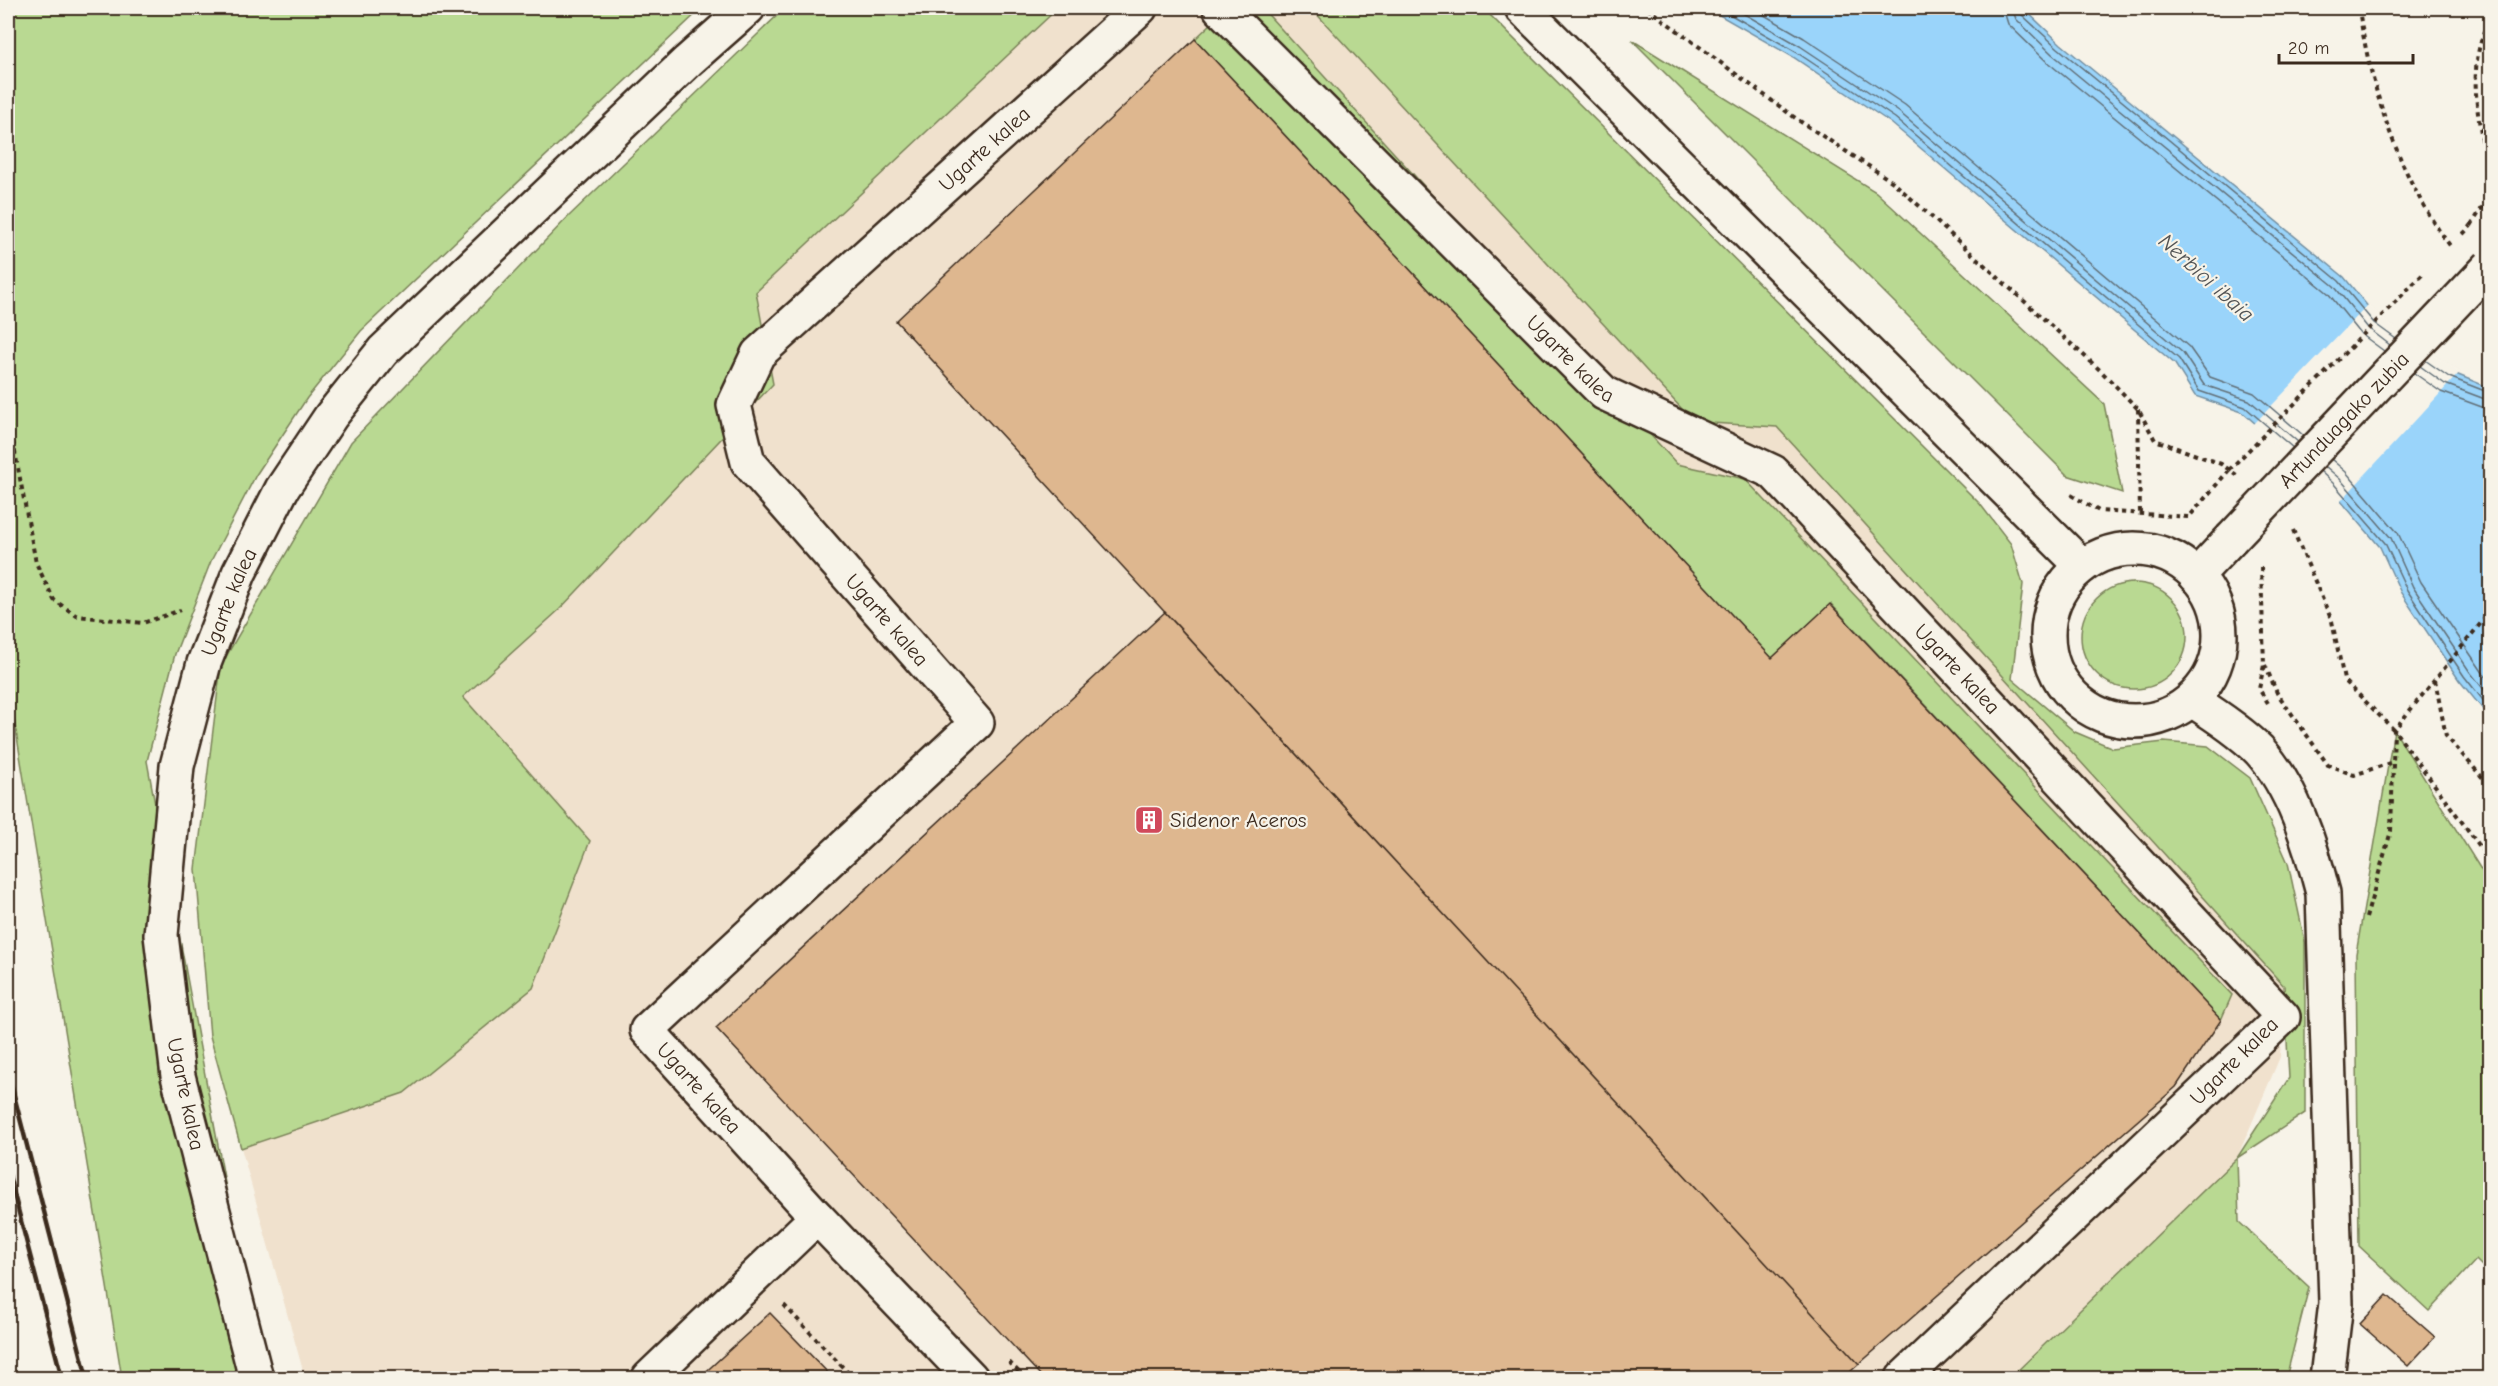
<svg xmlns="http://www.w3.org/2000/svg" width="2498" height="1386" viewBox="0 0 2498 1386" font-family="'Comic Neue',sans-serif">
  <rect width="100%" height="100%" fill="#f7f3e8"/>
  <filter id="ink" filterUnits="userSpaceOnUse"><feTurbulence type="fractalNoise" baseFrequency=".0167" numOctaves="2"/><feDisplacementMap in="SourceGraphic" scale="12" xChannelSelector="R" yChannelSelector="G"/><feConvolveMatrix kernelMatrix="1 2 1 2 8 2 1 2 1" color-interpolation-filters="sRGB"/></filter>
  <g filter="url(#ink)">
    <!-- built -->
    <path fill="#f0e1cd" d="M785 8H1311L1694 422 1777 427 2284 986 2280 1057 2237 1158 2239 1222 2309 1287 2286 1378H305L210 1036 196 869 221 665 351 442 569 216Z"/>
    <!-- green -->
    <path fill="#b9d992" stroke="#7a8258" stroke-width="1.5" d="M8 8H702L361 331 307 398 256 475 211 561 175 654 147 761 261 1378H122L8 682Z
      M785 8H1058L756 292 773 384 559 610 463 697 590 841 533 988 404 1093 241 1148 210 1036 196 869 221 665 351 442 569 216Z
      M1228 8H1262L1677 464 1745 479 2232 995 2221 1020 1831 604 1772 658 1195 39Z
      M1311 8H1483L1980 504 2011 544 2023 584 2012 679 2075 732 2113 748 2164 742 2208 746 2250 778 2288 863 2305 942V1113L2237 1158 2239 1222 2309 1287 2286 1378H2010L2237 1158 2289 1078 2284 986 1777 427 1694 422Z
      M1632 40 1876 192 2104 404 2122 493 2067 475Z
      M2081 636a53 53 0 1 1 106 0a53 53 0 1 1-106 0Z
      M2394 730 2490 884V1274L2476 1260 2429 1311 2359 1246 2356 954Z"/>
    <!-- water -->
    <path fill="#9ad4fa" stroke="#7490a2" stroke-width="1.5" d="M1707 8H2023L2061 44 2344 277 2378 319 2451 372 2490 388V718L2459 680 2401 593 2380 547 2330 488 2242 412 2195 396 2175 364 1891 123 1793 57Z"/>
    <!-- pier -->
    <path fill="#f7f3e8" d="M2369 304 2380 317 2460 372 2339 503 2328 490 2253 425Z"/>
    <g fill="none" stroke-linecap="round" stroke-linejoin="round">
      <!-- shore -->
      <path stroke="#616e76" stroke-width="1.5" d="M1719 8 1796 52 1895 118 2179 359 2199 391 2245 407 2293 448
        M1734 8 1800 46 1899 112 2183 353 2204 385 2249 400 2298 442
        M1752 8 1804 38 1905 105 2189 347 2210 377 2254 393 2304 436
        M2003 8 2008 24 2046 61 2328 293 2361 334 2384 351
        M2012 8 2016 19 2052 54 2334 286 2368 328 2390 345
        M2019 8 2021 14 2058 48 2339 281 2374 323 2396 339
        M2425 360 2449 377 2490 393
        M2420 366 2445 384 2490 401
        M2414 373 2441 392 2490 410
        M2331 459 2346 472 2398 533 2421 582 2490 683
        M2325 466 2340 479 2391 538 2413 587 2470 672 2490 697
        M2320 471 2334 484 2385 543 2407 590 2464 676 2490 709"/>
    </g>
    <!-- building -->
    <path fill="#deb78f" stroke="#3b2a1e" stroke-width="1.5" d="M1195 39 1772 658 1830 604 2221 1020 2176 1087 1859 1364 896 321Z
      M1165 612 1859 1364 1843 1378H1043L716 1028Z
      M2387 1295 2435 1337 2408 1366 2360 1324Z
      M770 1313 833 1378H699Z"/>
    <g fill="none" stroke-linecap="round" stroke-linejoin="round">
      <!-- minor casing -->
      <g stroke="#3b2a1e" stroke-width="38">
        <g id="minor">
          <path id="s1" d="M1220 8 1604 393 1773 472 2283 1017 1903 1378"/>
          <path d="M1522 8 2082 566"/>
          <circle cx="2134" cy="635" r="86"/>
          <path d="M2196 576 2231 539"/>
          <path d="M2192 700C2214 714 2240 731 2259 750 2293 787 2311 846 2323 893L2336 1303 2327 1378"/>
          <path id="s2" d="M256 1378 178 1076 161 935 177 766 204 663 239 573 282 489 331 416 383 351 688 61 748 8"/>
          <path d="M649 1378 817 1217"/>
          <path id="s3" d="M971 1378 817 1217 647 1030 977 723 748 462 734 405 758 354 1140 8"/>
        </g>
      </g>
      <!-- path -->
      <path stroke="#3b2a1e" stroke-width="4" stroke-dasharray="4.5 4.5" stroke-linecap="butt" d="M1647 8 1798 120 1893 182 2101 371 2138 409 2155 440 2221 464 2238 476
        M2359 8C2369 86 2402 185 2452 248
        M2471 226C2479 212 2488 201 2490 185 2491 171 2485 157 2483 144 2475 100 2469 59 2490 19
        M2138 409 2140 514
        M8 415 36 563 54 600 77 616 143 623 181 610
        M2071 495 2099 511 2189 517 2229 470
        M2293 530 2332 621 2344 680 2394 730 2490 860
        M2261 567 2264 665 2259 689 2268 703
        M2265 665 2277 693 2328 765 2354 775 2393 762
        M2435 680 2446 736 2490 786
        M2366 918 2391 831 2394 730 2490 612
        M784 1305 853 1378
        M1009 1362 1025 1378"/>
      <!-- minor -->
      <use href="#minor" stroke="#f7f3e8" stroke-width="33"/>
      <!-- rail -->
      <path stroke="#3b2a1e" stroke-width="4.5" d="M8 1072 87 1378
        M8 1171 62 1378"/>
      <!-- minor-bridge casing -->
      <g stroke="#3b2a1e" stroke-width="38" stroke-linecap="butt">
        <g id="minor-bridge">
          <path id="s4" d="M2231 539 2490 266"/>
        </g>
      </g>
      <!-- path-bridge -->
      <path stroke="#3b2a1e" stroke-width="4" stroke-dasharray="4.5 4.5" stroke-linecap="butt" d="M2463 234 2471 226
        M2229 470 2424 273"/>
      <!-- minor-bridge -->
      <use href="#minor-bridge" stroke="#f7f3e8" stroke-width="33"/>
    </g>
  </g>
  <!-- icons -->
  <defs>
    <g id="building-square" transform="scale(1.5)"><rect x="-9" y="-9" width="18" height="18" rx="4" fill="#d1495b" stroke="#f7f3e8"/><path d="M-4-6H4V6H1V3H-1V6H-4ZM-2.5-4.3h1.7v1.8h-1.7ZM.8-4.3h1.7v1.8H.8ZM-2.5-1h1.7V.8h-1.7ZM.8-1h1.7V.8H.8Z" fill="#fff"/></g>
  </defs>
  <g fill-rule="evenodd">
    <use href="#building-square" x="1149" y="820"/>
  </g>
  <g text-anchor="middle" stroke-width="4.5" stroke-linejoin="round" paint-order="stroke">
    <!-- street labels -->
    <g font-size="21" fill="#3b2a1e" stroke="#f7f3e8">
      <text dy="7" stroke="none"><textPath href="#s3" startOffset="1694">Ugarte kalea</textPath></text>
      <text dy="7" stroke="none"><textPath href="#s1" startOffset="496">Ugarte kalea</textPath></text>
      <text dy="7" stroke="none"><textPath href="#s4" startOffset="164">Artunduagako zubia</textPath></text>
      <text dy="7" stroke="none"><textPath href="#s2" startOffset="796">Ugarte kalea</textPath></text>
      <text transform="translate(887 620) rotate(49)" y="7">Ugarte kalea</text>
      <text dy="7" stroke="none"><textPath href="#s1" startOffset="1000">Ugarte kalea</textPath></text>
      <text transform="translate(2234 1061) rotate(-45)" y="7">Ugarte kalea</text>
      <text transform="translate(699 1088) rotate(48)" y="7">Ugarte kalea</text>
      <text transform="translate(186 1094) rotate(78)" y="7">Ugarte kalea</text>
    </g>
    <!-- poi labels -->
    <g font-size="21" fill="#3b2a1e" stroke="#f7f3e8" text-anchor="start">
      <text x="1170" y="827">Sidenor Aceros</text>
    </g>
    <!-- water labels -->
    <g font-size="22" font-style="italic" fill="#535455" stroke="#f7f3e8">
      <text transform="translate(2207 277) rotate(42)" y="8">Nerbioi ibaia</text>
    </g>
  </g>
  <!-- margin -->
  <rect width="2498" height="1386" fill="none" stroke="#f7f3e8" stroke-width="30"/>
  <rect x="15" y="15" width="2468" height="1356" fill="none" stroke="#3b2a1e" stroke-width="2" filter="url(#ink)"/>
  <!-- scale -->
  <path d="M2279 54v9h134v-9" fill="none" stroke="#3b2a1e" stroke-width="3"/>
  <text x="2288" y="54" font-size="18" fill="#3b2a1e" stroke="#f7f3e8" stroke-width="4.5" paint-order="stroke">20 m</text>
</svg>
